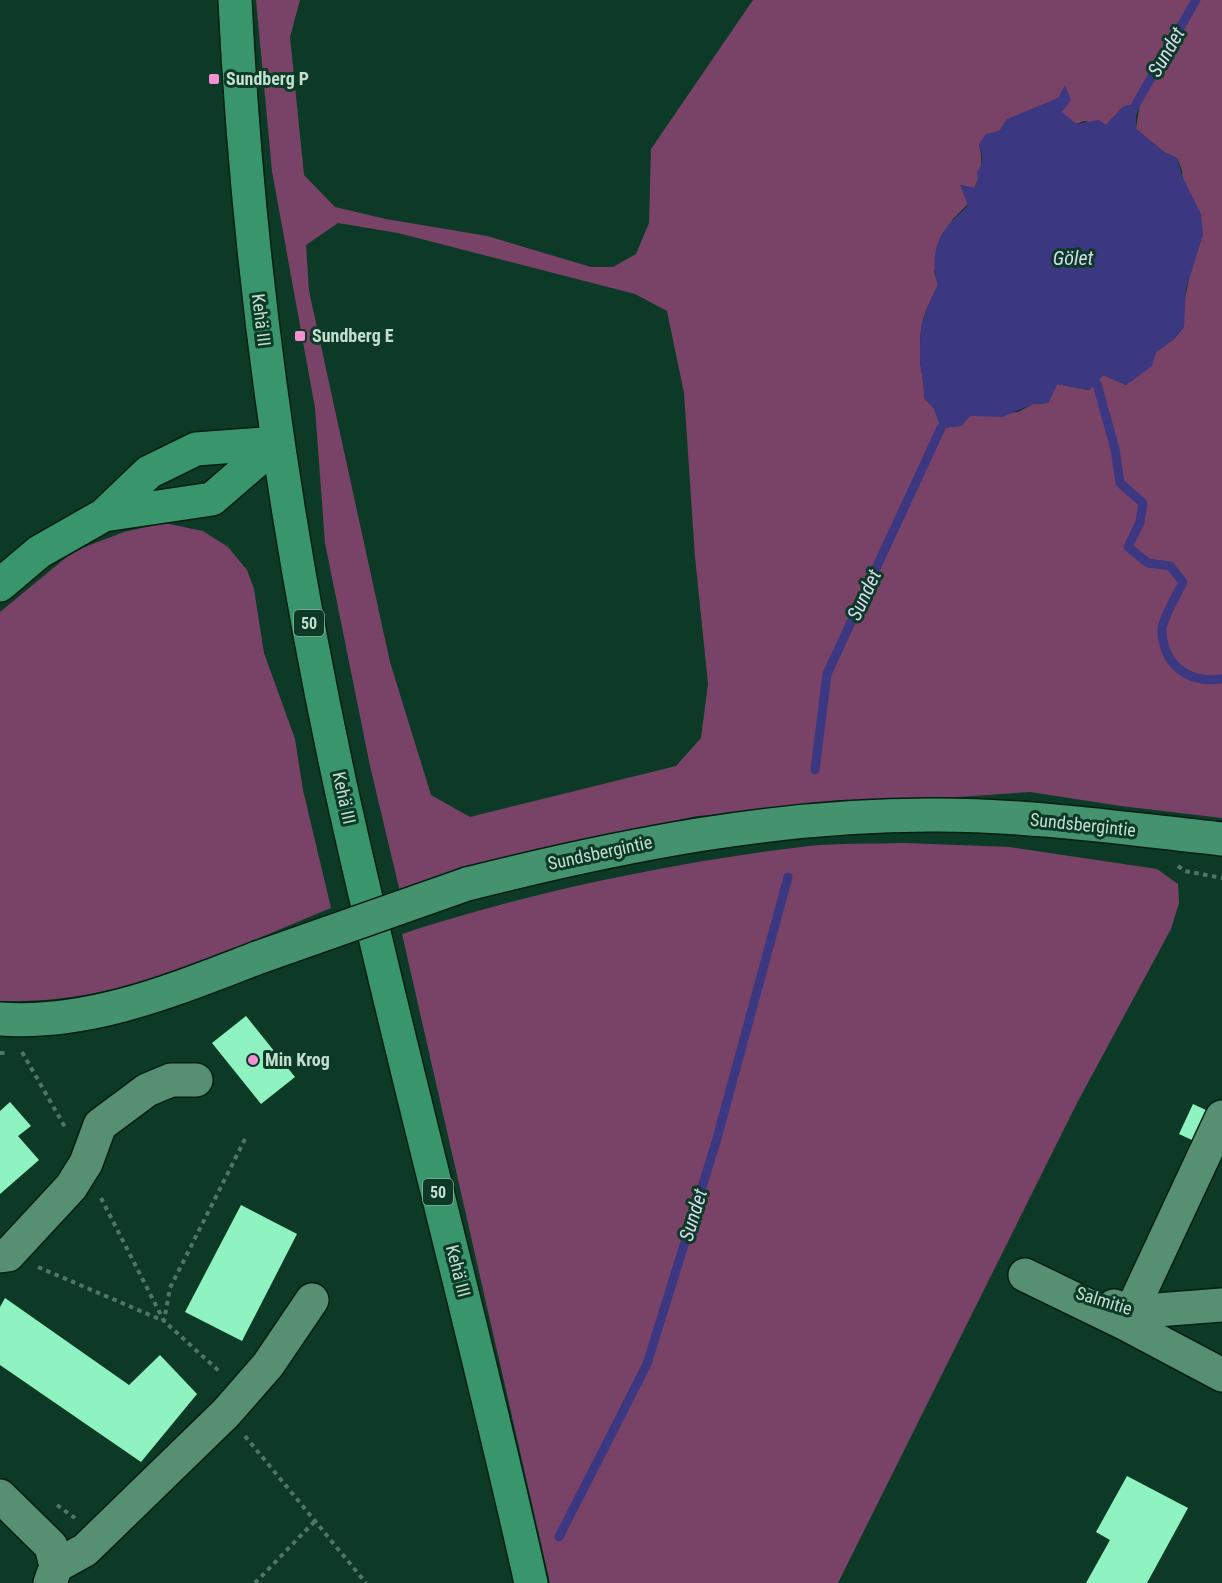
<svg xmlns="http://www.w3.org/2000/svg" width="1222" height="1583" viewBox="0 0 1222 1583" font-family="'Roboto Condensed',sans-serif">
  <rect width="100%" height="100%" fill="#0d3a26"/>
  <!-- green -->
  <path fill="#794368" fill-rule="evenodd" d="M256 0H300L290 37 304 175 335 207 386 219 487 236 591 267H613L636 254 649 223 651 149 753 0H1222V818L1121 806 1030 792 697 816 476 865 400 892 370 766 325 543 315 408 272 171ZM1058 98 1061 112 1076 124 1084 121 1106 125 1123 107 1140 102 1136 129 1164 152 1177 158 1182 170 1190 275 1184 303V327L1174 339 1156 352 1136 377 1126 385 1103 375 1089 390 1057 384 1048 403 1033 404 1018 412 970 416 961 426 941 428 934 408 924 398C925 383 920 370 920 356 920 320 923 316 938 285L934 271 952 220 968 204 961 185 974 188C982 174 983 160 979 144ZM338 223 398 233 635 294 667 311 684 393 695 557 708 684 701 738 676 766 470 817 431 795 390 662 309 291 306 245Z
    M164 523 203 531 228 547 247 570 254 589 264 653 295 739 303 790 331 908C221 953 121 1005 0 1001V612L74 551 124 532Z
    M904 843 1010 847 1157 869 1178 884 1179 903 1171 929 1077 1103 838 1583H550L402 934C528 892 676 862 808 846 839 843 872 844 904 843Z"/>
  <!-- water -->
  <path fill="#3b3881" d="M1065 85 1071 100 1062 112 1076 124 1099 120 1106 125 1123 107 1141 102 1136 116V129L1164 152 1177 158 1182 176 1201 214 1203 235 1186 289 1184 327 1174 339 1156 352 1152 366 1126 385 1103 375 1089 390 1057 384 1048 403 1033 404 1002 417 970 416 961 426 941 428 934 408 924 398C925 383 920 370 920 356 920 321 923 316 938 285 931 262 934 240 951 222 957 216 963 212 968 205L960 185 974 188 978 181 977 172C985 163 982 155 979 144L986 134 999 131 1007 119 1058 98Z"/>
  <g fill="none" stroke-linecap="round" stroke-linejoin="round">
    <!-- stream -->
    <path stroke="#3b3881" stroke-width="9" d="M1136 104 1196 0
      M1097 384 1115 449 1120 483 1143 503 1140 522 1128 547 1148 563 1170 566 1183 582C1178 593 1162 619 1162 630 1163 665 1188 684 1222 679
      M815 770 827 674 941 428
      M559 1537 647 1364 716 1142 788 877"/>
  </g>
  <!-- building -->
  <path fill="#8ef3c0" d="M246 1016 295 1077 261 1104 212 1043Z
    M10 1102 31 1126 18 1136 39 1160 0 1194V1111Z
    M1193 1104 1221 1117 1207 1147 1179 1134Z
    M241 1205 297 1234 242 1341 185 1312Z
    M5 1298 129 1385 160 1355 197 1394 141 1462 0 1365V1307Z
    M1127 1476 1188 1508 1147 1583H1086L1110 1540 1096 1532Z"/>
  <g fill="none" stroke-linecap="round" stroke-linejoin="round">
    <!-- minor casing -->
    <g stroke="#021f12" stroke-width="36">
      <path id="minor" d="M0 1256 8 1255 71 1187 86 1163 100 1125 147 1090 171 1080H196
        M1025 1275 1126 1324 1222 1375
        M1114 1306 1131 1312 1222 1305
        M1131 1312 1222 1117
        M0 1496 51 1546 56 1566
        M50 1583 56 1566 85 1550 226 1413 268 1365 312 1300"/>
    </g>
    <!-- major casing -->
    <g stroke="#021f12" stroke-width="36">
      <path id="major" d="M467 884C622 845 778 814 937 815 1032 815 1128 829 1222 839
        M0 1019C91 1025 173 990 257 958"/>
    </g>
    <!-- highway casing -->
    <g stroke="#021f12" stroke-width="36">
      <path id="highway" d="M235 0C248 270 286 538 344 802 402 1064 473 1322 531 1583
        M104 515 212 499 277 443
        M0 585 39 552 104 515 149 472 196 449 277 443"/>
    </g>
    <!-- path -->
    <path stroke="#4f7663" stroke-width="4" stroke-dasharray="4.5 4.5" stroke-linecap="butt" d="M1178 866 1185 871 1222 878
      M22 1052 65 1127
      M0 1053H9
      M101 1198 164 1321 220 1372
      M38 1267 164 1321 170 1288 245 1139
      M245 1436 366 1583
      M57 1505 75 1518
      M255 1583 314 1522"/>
    <!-- minor -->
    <use href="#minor" stroke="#568f72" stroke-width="33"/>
    <!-- major -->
    <use href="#major" stroke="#45936e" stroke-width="33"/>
    <!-- highway -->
    <use href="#highway" stroke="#39966c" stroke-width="33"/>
    <!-- major-bridge casing -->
    <g stroke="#021f12" stroke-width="36" stroke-linecap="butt">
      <path id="major-bridge" d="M257 958 467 884"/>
    </g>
    <!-- major-bridge -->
    <use href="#major-bridge" stroke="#45936e" stroke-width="33"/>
  </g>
  <!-- markers -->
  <g fill="#f491d3" stroke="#0d3a26" stroke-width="2">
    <rect x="208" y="73" width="12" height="12" rx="3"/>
    <rect x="294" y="330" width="12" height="12" rx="3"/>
    <circle cx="253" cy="1060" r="6"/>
  </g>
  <g text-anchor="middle" stroke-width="6" stroke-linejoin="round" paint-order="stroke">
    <!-- shield labels -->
    <g fill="#0d3a26" stroke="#8cae9c" stroke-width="1.5">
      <rect x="294" y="610" width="30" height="26" rx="4.5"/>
      <rect x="423" y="1179" width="30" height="26" rx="4.5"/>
    </g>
    <g font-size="16" font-weight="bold" fill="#c2dfcf">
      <text x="309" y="629">50</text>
      <text x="438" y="1198">50</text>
    </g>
    <!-- poi labels -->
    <g font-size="18" font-weight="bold" fill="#c2dfcf" stroke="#0d3a26" text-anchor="start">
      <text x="226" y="85">Sundberg P</text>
      <text x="312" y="342">Sundberg E</text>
      <text x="265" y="1066">Min Krog</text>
    </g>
    <!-- street labels -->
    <g font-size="18" fill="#c2dfcf" stroke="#0d3a26">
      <text transform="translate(261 320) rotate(83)" y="6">Kehä III</text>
      <text transform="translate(344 798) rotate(78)" y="6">Kehä III</text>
      <text transform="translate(1083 825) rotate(6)" y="6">Sundsbergintie</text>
      <text transform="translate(600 853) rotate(-12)" y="6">Sundsbergintie</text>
      <text transform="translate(458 1271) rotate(76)" y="6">Kehä III</text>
      <text transform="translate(1104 1301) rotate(17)" y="6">Salmitie</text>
    </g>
    <!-- water labels -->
    <g font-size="20" font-style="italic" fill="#d6d9ef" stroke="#0d3a26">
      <text transform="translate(1166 52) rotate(-60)" y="7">Sundet</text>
      <text x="1073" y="265">Gölet</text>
      <text transform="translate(864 595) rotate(-65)" y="7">Sundet</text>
      <text transform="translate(693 1215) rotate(-73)" y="7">Sundet</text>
    </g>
  </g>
</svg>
